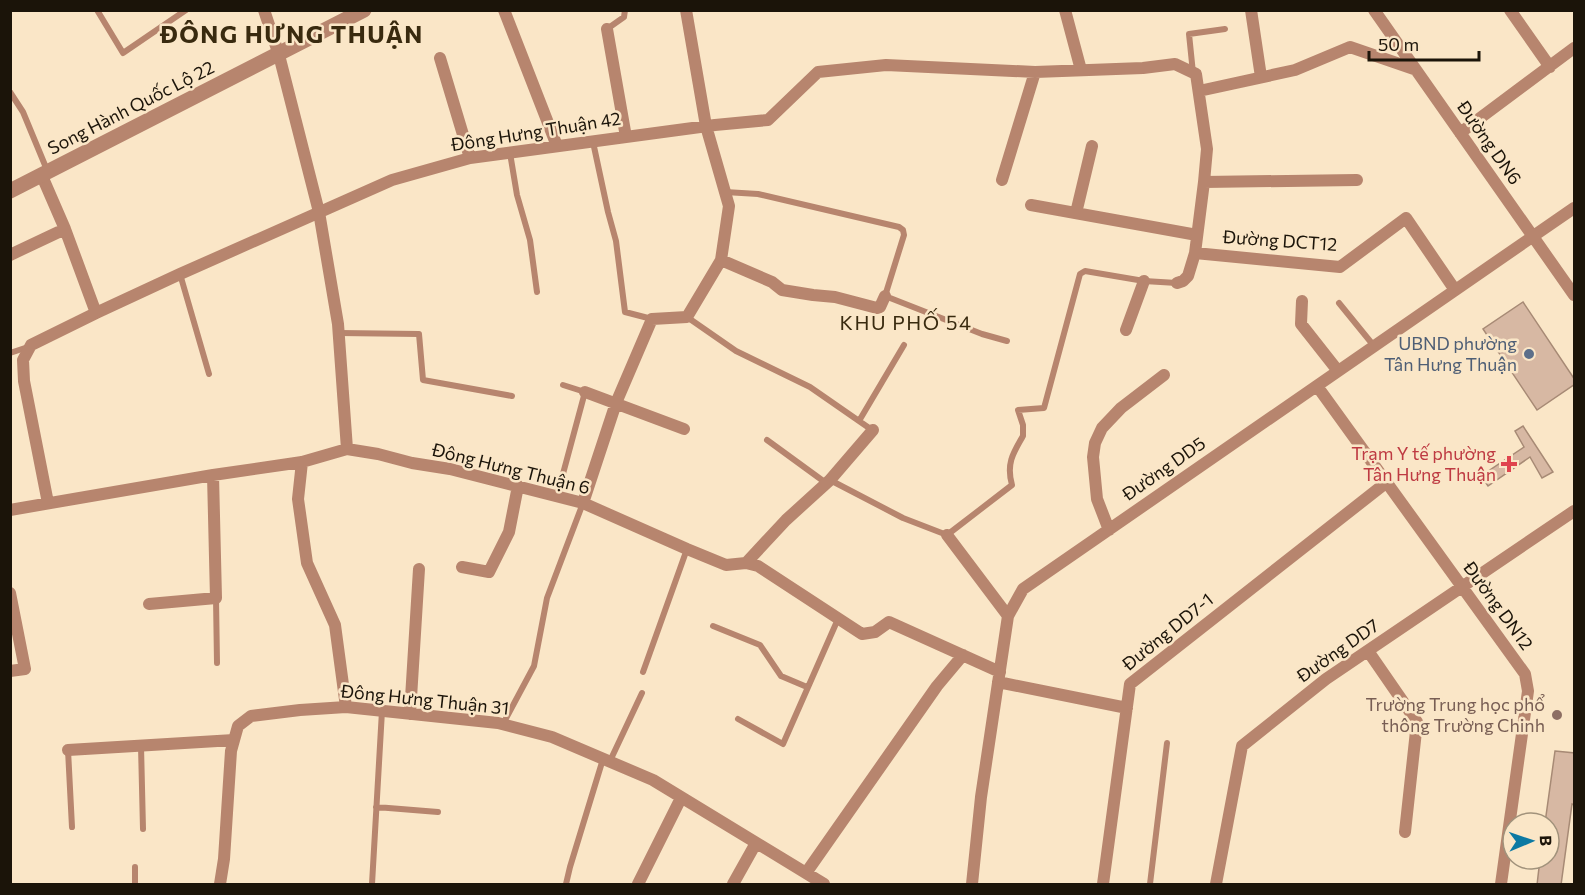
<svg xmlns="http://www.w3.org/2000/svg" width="1585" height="895" viewBox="0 0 1585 895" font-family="Commissioner,sans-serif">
  <rect width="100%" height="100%" fill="#fae6c7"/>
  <!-- building -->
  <path fill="#d7b8a3" stroke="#a78a75" stroke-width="1.5" d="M1523 302 1575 380V384L1537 410 1483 329Z
    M1523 426 1553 472 1542 478 1530 457 1488 486 1481 476 1524 447 1515 431Z
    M1555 751 1575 753V805L1572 804 1561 885H1537L1540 859H1549V823H1545Z"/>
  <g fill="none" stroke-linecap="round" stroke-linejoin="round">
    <!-- service -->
    <path stroke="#b7856e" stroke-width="6" d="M97 10 123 53 186 10
      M607 29 624 17 625 10
      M1193 73 1189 34 1225 29
      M10 92 23 112 47 170
      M593 142 608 212 616 241 625 312 652 319
      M510 153 517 195 530 240 537 292
      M725 192 758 194 899 227 903 230 904 235 885 296 982 334 1007 341
      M180 274 209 374
      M1339 303 1374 346
      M687 317 736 351 810 387 872 430
      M339 333 419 334 423 380 512 396
      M10 353 28 347
      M859 421 904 345
      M767 440 826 483
      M830 480 903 518 947 535 1012 485C1006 464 1013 453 1023 436V425L1018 410 1044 408 1080 274 1085 271 1144 281 1177 283
      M557 496 585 392 563 385
      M216 598 217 663
      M713 626 760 645 781 676 807 687
      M643 672 687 549
      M738 719 783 744 838 619
      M503 724 534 666 547 598 583 503
      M141 746 143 829
      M68 750 72 827
      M610 761 642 693
      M376 807 438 812
      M135 884V867
      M372 884 382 711
      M566 884 570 867 603 759
      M1150 884 1167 743"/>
    <!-- minor -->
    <path stroke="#b7856e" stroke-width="12" d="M264 10 279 55 319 212 338 324 347 449
      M504 10 557 146
      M1065 10 1081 70
      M1251 10 1261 77
      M1374 10 1574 295
      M1510 10 1550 67
      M607 29 626 137
      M440 58 470 158
      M1199 91 1295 70 1350 47 1414 69
      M1460 133 1574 48
      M42 176 65 229 96 313
      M1002 180 1035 72
      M1204 182 1357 180
      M1031 205 1197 235
      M1076 213 1092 146
      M1195 253 1340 267 1406 218 1455 290
      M10 255 65 229
      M721 260 772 282 782 290 813 295 835 297 877 308 880 307 885 296
      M1302 301 1301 324 1338 371
      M1126 330 1144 281
      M1317 386 1525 674 1528 691 1501 884
      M585 392 684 429
      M302 462 298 499 307 563 335 625 346 707
      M48 503 24 381 23 360 31 345 96 313 180 274 392 180 470 158 715 125 768 120 818 72 886 65 1035 72 1143 68 1175 64 1196 74 1207 149 1204 182 1195 253 1188 276 1183 281 1177 283
      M583 503 616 403 652 319 687 317 721 260 729 206 706 126 686 10
      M10 510 213 475 302 462 347 449 378 454 412 463 450 469 583 503 687 549 726 565 746 563 758 566 862 634 875 632 889 622 1000 672
      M1109 530 1097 499 1093 457 1095 443 1102 428 1121 408 1164 375
      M947 535 1008 616
      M746 563 786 520 830 480 873 430
      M462 567 489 572 509 532 518 486
      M10 593 25 669 10 671
      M149 604 216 598 213 475
      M1368 651 1417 722 1405 832
      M998 682 1127 708
      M410 714 419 569
      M68 750 234 740
      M806 873 937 686 963 655
      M220 884 224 859 231 751 238 726 251 716 300 710 346 707 498 723 552 737 653 780 824 884
      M638 884 681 798
      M733 884 756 843
      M972 884 981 797 1008 616 1023 589 1574 208
      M1103 884 1130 684 1387 482
      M1216 884 1242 746 1326 679 1574 511"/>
    <!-- tertiary -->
    <path stroke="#b7856e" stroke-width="15" d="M10 191 364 10"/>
  </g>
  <!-- markers -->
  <circle fill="#5c6f8a" stroke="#fae6c7" stroke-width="2" cx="1529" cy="354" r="6"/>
  <path fill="#e0444e" stroke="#fae6c7" stroke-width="2" d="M1506 455h6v6h6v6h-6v6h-6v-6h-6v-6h6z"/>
  <circle fill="#8d6e63" stroke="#fae6c7" stroke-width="2" cx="1557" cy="715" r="6"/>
  <g text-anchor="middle" stroke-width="5" stroke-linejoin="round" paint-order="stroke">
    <!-- street labels -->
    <g font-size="18" fill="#1b1409" stroke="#fae6c7">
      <text transform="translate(131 108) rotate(-27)" y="6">Song Hành Quốc Lộ 22</text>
      <text transform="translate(536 132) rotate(-9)" y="6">Đông Hưng Thuận 42</text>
      <text transform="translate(1489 143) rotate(55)" y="6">Đường DN6</text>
      <text transform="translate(1280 241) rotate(4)" y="6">Đường DCT12</text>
      <text transform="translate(511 469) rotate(14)" y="6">Đông Hưng Thuận 6</text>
      <text transform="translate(1164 469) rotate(-35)" y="6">Đường DD5</text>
      <text transform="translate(1498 606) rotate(54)" y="6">Đường DN12</text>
      <text transform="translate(1168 632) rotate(-39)" y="6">Đường DD7-1</text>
      <text transform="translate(1338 651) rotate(-35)" y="6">Đường DD7</text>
      <text transform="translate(425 700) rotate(6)" y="6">Đông Hưng Thuận 31</text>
    </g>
    <!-- service labels -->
    <g font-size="18" fill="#4e5e75" stroke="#fae6c7" text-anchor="end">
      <text x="1517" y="350">UBND phường<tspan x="1517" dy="21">Tân Hưng Thuận</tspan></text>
    </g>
    <!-- health labels -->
    <g font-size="18" fill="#be3a42" stroke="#fae6c7" text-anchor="end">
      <text x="1496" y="460">Trạm Y tế phường<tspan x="1496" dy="21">Tân Hưng Thuận</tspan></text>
    </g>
    <!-- education labels -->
    <g font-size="18" fill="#785e54" stroke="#fae6c7" text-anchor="end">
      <text x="1545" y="711">Trường Trung học phổ<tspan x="1545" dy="21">thông Trường Chinh</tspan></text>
    </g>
    <!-- neighbourhood labels -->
    <g font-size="20" letter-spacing="1.5" fill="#392a0f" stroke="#fae6c7">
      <text x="906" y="330">KHU PHỐ 54</text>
    </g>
    <!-- district labels -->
    <g font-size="24" font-weight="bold" letter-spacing="1.5" fill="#392a0f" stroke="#fae6c7">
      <text x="292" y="43">ĐÔNG HƯNG THUẬN</text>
    </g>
  </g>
  <!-- border -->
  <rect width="1585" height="895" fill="none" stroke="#1b1409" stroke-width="24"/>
  <!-- north arrow -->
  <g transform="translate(1531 841) rotate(88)"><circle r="28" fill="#fae6c7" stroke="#a1927b" stroke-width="1.5"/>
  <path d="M0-4.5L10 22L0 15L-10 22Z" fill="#0c79a3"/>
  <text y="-9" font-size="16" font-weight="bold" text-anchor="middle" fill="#1b1409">B</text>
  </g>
  <!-- scale -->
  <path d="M1369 51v9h110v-9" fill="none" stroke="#1b1409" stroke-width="3"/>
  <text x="1378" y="51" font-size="18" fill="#1b1409" stroke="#fae6c7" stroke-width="4.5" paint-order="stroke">50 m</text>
</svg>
